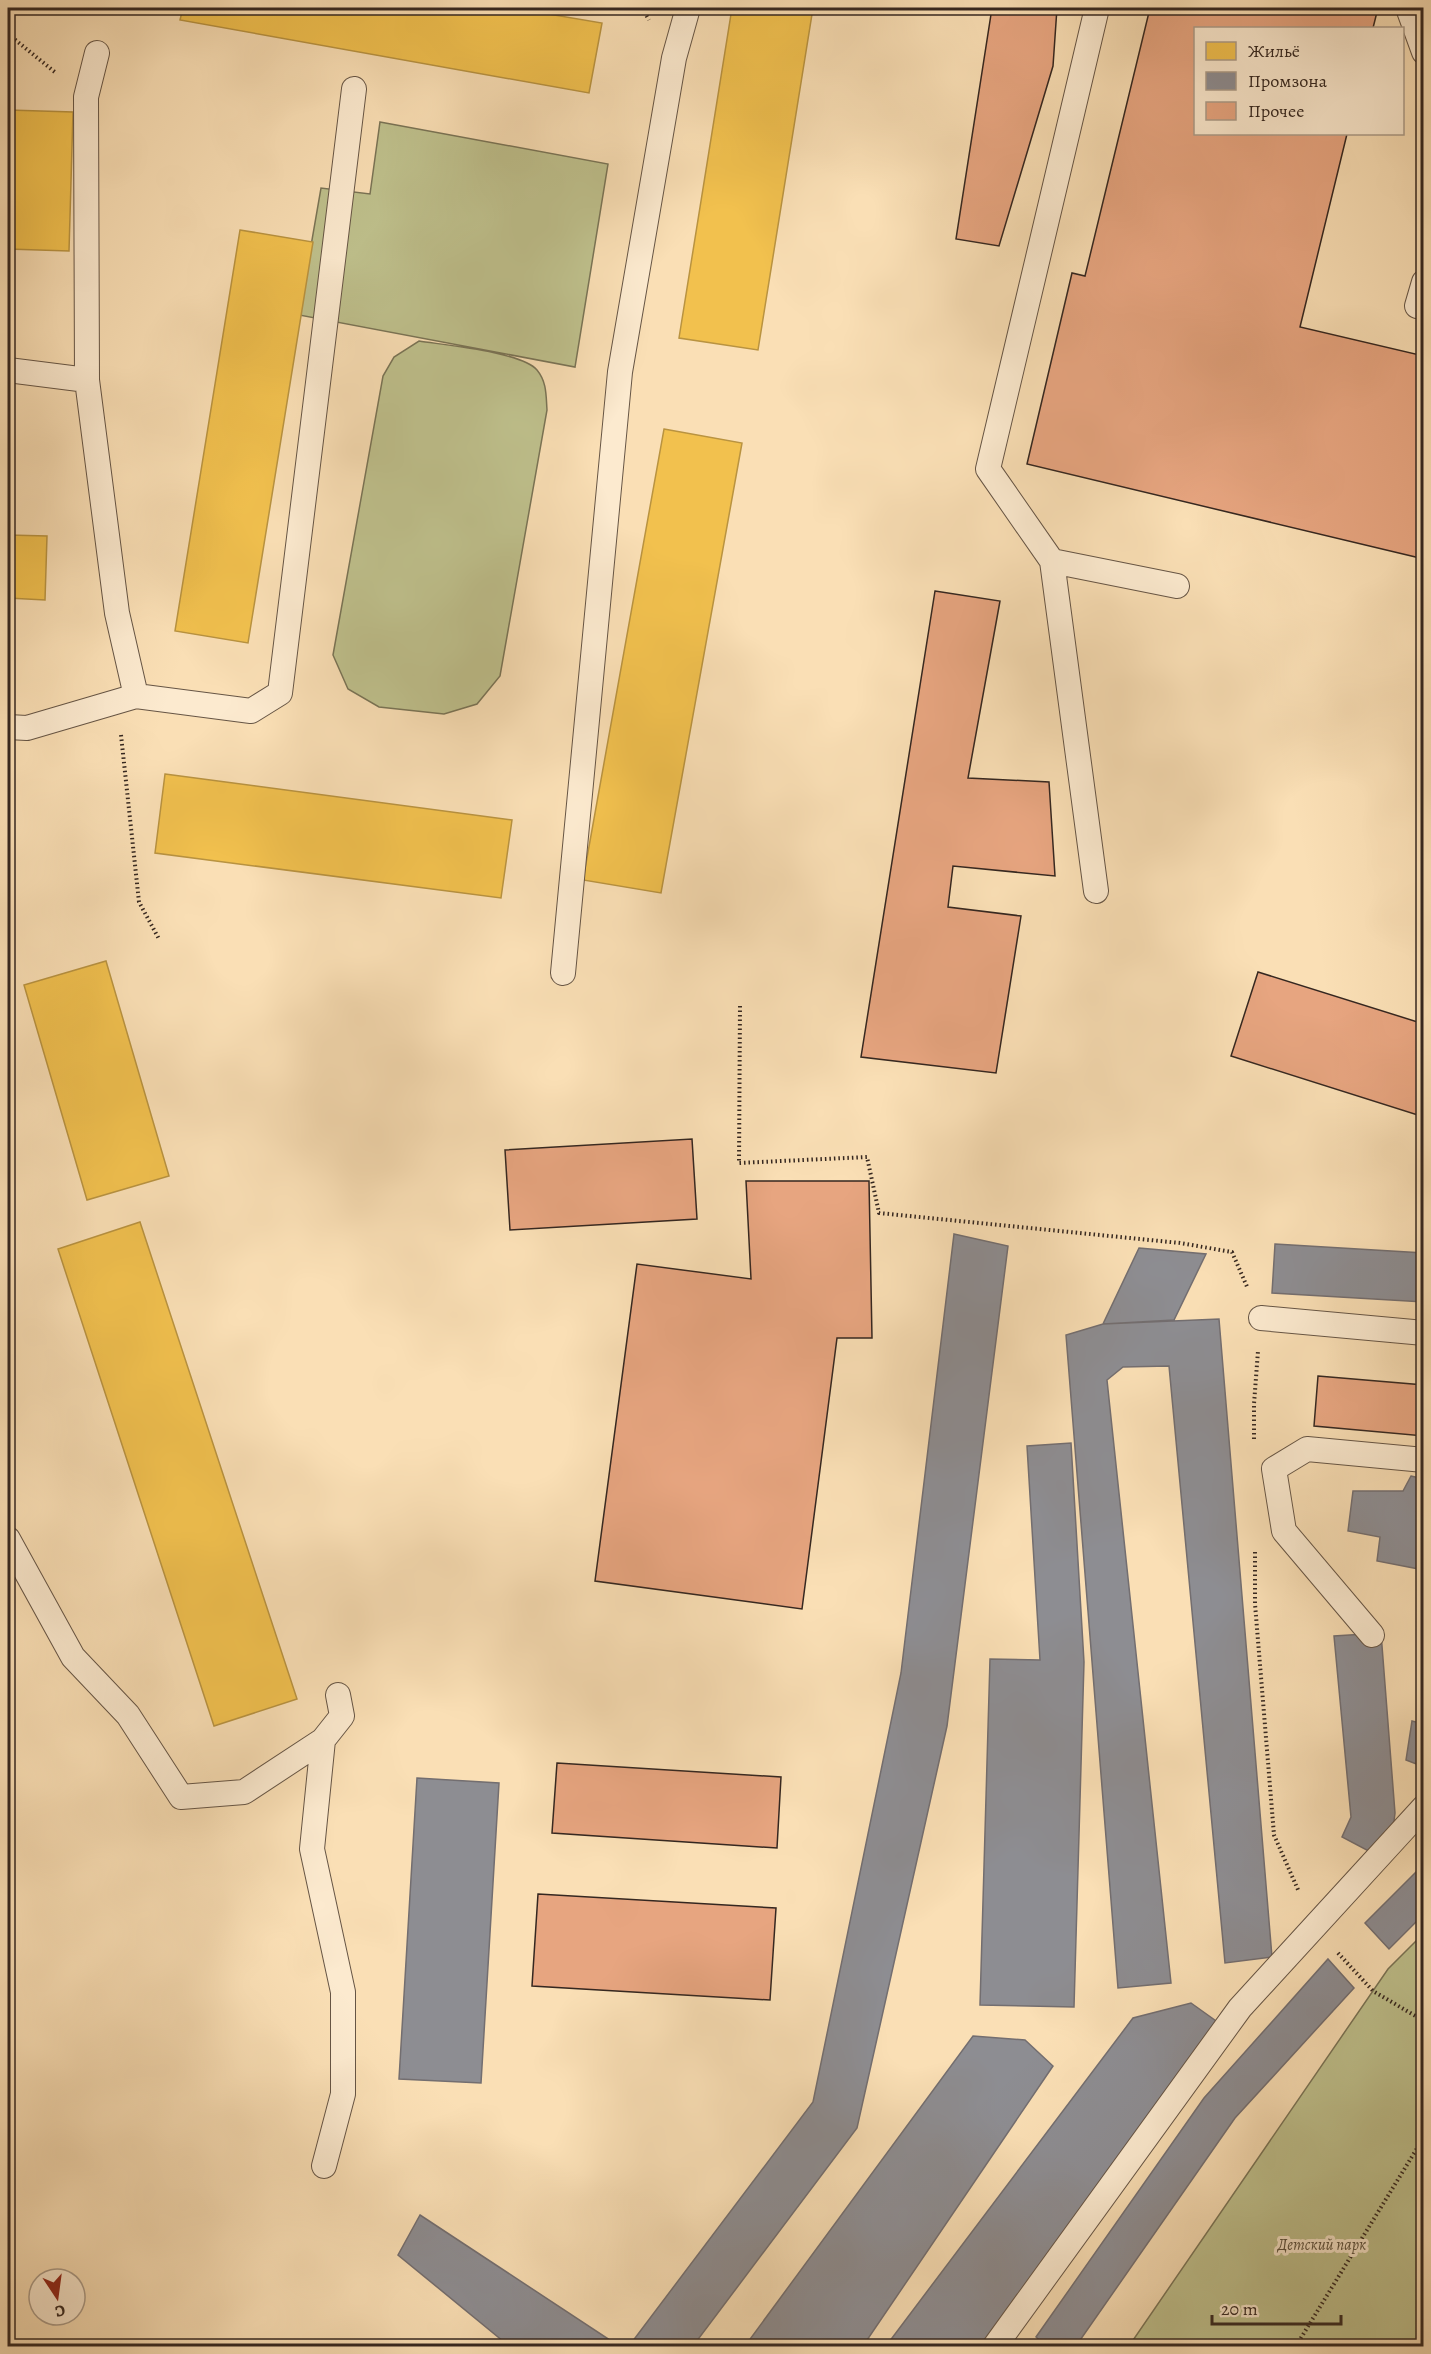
<svg xmlns="http://www.w3.org/2000/svg" width="1431" height="2354" viewBox="0 0 1431 2354" font-family="Alegreya,serif">
  <rect width="100%" height="100%" fill="#fadfb5"/>
  <filter id="stains"><feTurbulence type="fractalNoise" baseFrequency=".00333" numOctaves="4"/><feColorMatrix values="0 0 0 0 .2 0 0 0 0 .09 0 0 0 0 .02 0 0 0 .5 -.17"/></filter>
  <radialGradient id="worn" r=".72"><stop offset=".6" stop-color="#630" stop-opacity="0"/><stop offset="1" stop-color="#630" stop-opacity=".3"/></radialGradient>
  <!-- green -->
  <path fill="#bfc18d" stroke="#7a7456" stroke-width="1.5" d="M380 122 608 164 575 367 299 315 321 188 370 194Z
    M419 341C444 345 522 352 537 370 547 382 546 396 547 410L500 676 477 704 444 714 379 707 348 689 333 655 383 376 394 357Z
    M1423 1934V2346H1129L1388 1969Z"/>
  <!-- homes -->
  <path fill="#f2c14e" stroke="#b99340" stroke-width="1.5" d="M183 8H513L602 23 589 93 180 20Z
    M732 8H813L758 350 679 338Z
    M8 110 73 112 69 251 8 249Z
    M240 230 313 242 248 643 175 631Z
    M664 429 742 443 661 893 583 880Z
    M8 535 47 536 45 600 8 598Z
    M165 774 512 820 501 898 155 853Z
    M106 961 169 1176 87 1200 24 985Z
    M140 1222 297 1699 214 1726 58 1249Z"/>
  <!-- industry -->
  <path fill="#8d8d92" stroke="#736e70" stroke-width="1.5" d="M954 1234 1008 1246 947 1726 857 2128 693 2346H629L813 2102 901 1673Z
    M1275 1244 1424 1253V1302L1272 1293Z
    M1139 1248 1206 1254 1174 1320 1103 1324Z
    M1219 1319 1272 1957 1225 1963 1169 1366 1123 1367 1107 1380 1171 1983 1118 1988 1066 1335 1103 1324Z
    M1071 1443 1084 1662 1074 2007 980 2005 990 1659 1040 1660 1027 1446Z
    M1411 1476 1424 1479V1570L1377 1561 1380 1537 1348 1531 1353 1491H1403Z
    M1381 1633 1395 1813 1392 1837 1380 1857 1342 1837 1351 1817 1334 1636Z
    M1412 1721 1424 1724V1767L1406 1760Z
    M417 1778 499 1783 481 2083 399 2079Z
    M1424 1864V1914L1389 1949 1365 1923Z
    M1328 1959 1354 1988 1235 2118 1076 2346H1046L1036 2337 1204 2098Z
    M1191 2003 1230 2031 1008 2346H886L1133 2018Z
    M973 2036 1025 2040 1053 2066 863 2346H745Z
    M420 2215 619 2346H509L398 2255Z"/>
  <!-- building -->
  <path fill="#e7a580" stroke="#352720" stroke-width="1.5" d="M992 8H1057L1053 66 999 246 956 239Z
    M1150 8H1378L1373 28H1196V134H1347L1300 327 1424 356V559L1027 464 1072 273 1085 276Z
    M935 591 1000 601 968 778 1049 782 1055 876 953 866 948 907 1021 916 996 1073 861 1057Z
    M1258 972 1424 1024V1117L1231 1056Z
    M692 1139 697 1219 510 1230 505 1150Z
    M746 1181H869L872 1338H837L802 1609 595 1581 637 1264 751 1279Z
    M1318 1376 1424 1385V1436L1314 1426Z
    M557 1763 781 1777 777 1848 552 1833Z
    M538 1894 776 1908 770 2000 532 1986Z"/>
  <g fill="none" stroke-linecap="round" stroke-linejoin="round">
    <!-- lane casing -->
    <g stroke="#665545" stroke-width="26">
      <path id="lane" d="M1097 8 988 469 1052 561 1177 586
        M1408 8 1424 52
        M97 53 86 97 87 380 117 613 136 696
        M1417 306 1424 282
        M8 370 87 380
        M1052 561 1096 891
        M8 727 27 728 136 696 251 711 280 693 354 89
        M563 973 620 372 674 58 688 8
        M1261 1318 1424 1333
        M8 1539 73 1657 128 1715 181 1797 244 1792 323 1740 342 1716 338 1695
        M1372 1635 1284 1531 1274 1469 1307 1449 1424 1460
        M323 1740 312 1849 343 1992V2094L324 2166
        M995 2346 1240 2008 1424 1807"/>
    </g>
    <!-- path -->
    <path stroke="#352720" stroke-width="4" stroke-dasharray="1.5 3" stroke-linecap="butt" d="M642 8 649 20
      M8 34 56 73
      M121 735 139 902 159 939
      M740 1006 739 1163 867 1157 879 1213 1180 1243 1232 1252 1248 1289
      M1254 1439V1404L1258 1351
      M1255 1552V1604L1274 1835 1299 1892
      M1338 1953 1373 1991 1424 2021
      M1296 2346 1424 2137"/>
    <!-- lane -->
    <use href="#lane" stroke="#fceacf" stroke-width="24"/>
  </g>
  <g text-anchor="middle" stroke-width="6" stroke-linejoin="round" paint-order="stroke">
    <!-- park labels -->
    <g font-size="16" font-style="italic" fill="#584e3b" stroke="#fceacf">
      <text x="1322" y="2250">Детский парк</text>
    </g>
  </g>
  <!-- margin -->
  <rect width="1431" height="2354" fill="none" stroke="#fadfb5" stroke-width="30"/>
  <rect x="9" y="9" width="1413" height="2336" fill="none" stroke="#352720" stroke-width="3"/>
  <rect x="15" y="15" width="1401" height="2324" fill="none" stroke="#352720" stroke-width="1.5"/>
  <!-- legend -->
  <rect x="1194" y="27" width="210" height="108" fill="#fceacf" stroke="#ac9c89" stroke-width="1.5"/>
  <rect x="1206" y="42" width="30" height="18" fill="#f2c14e" stroke="#ac9c89" stroke-width="1.5"/>
  <text x="1248" y="57" font-size="18" fill="#352720">Жильё</text>
  <rect x="1206" y="72" width="30" height="18" fill="#8d8d92" stroke="#ac9c89" stroke-width="1.5"/>
  <text x="1248" y="87" font-size="18" fill="#352720">Промзона</text>
  <rect x="1206" y="102" width="30" height="18" fill="#e7a580" stroke="#ac9c89" stroke-width="1.5"/>
  <text x="1248" y="117" font-size="18" fill="#352720">Прочее</text>
  <!-- north arrow -->
  <g transform="translate(57 2297) rotate(167)"><circle r="28" fill="#fceacf" stroke="#ac9c89" stroke-width="1.5"/>
  <path d="M0-4.5L10 22L0 15L-10 22Z" fill="#8f2418"/>
  <text y="-9" font-size="16" font-weight="bold" text-anchor="middle" fill="#352720">С</text>
  </g>
  <!-- scale -->
  <path d="M1212 2315v9h129v-9" fill="none" stroke="#352720" stroke-width="3"/>
  <text x="1221" y="2315" font-size="18" fill="#352720" stroke="#fceacf" stroke-width="4.5" paint-order="stroke">20 m</text>
  <rect width="100%" height="100%" filter="url(#stains)"/>
  <rect width="100%" height="100%" fill="url(#worn)"/>
</svg>
